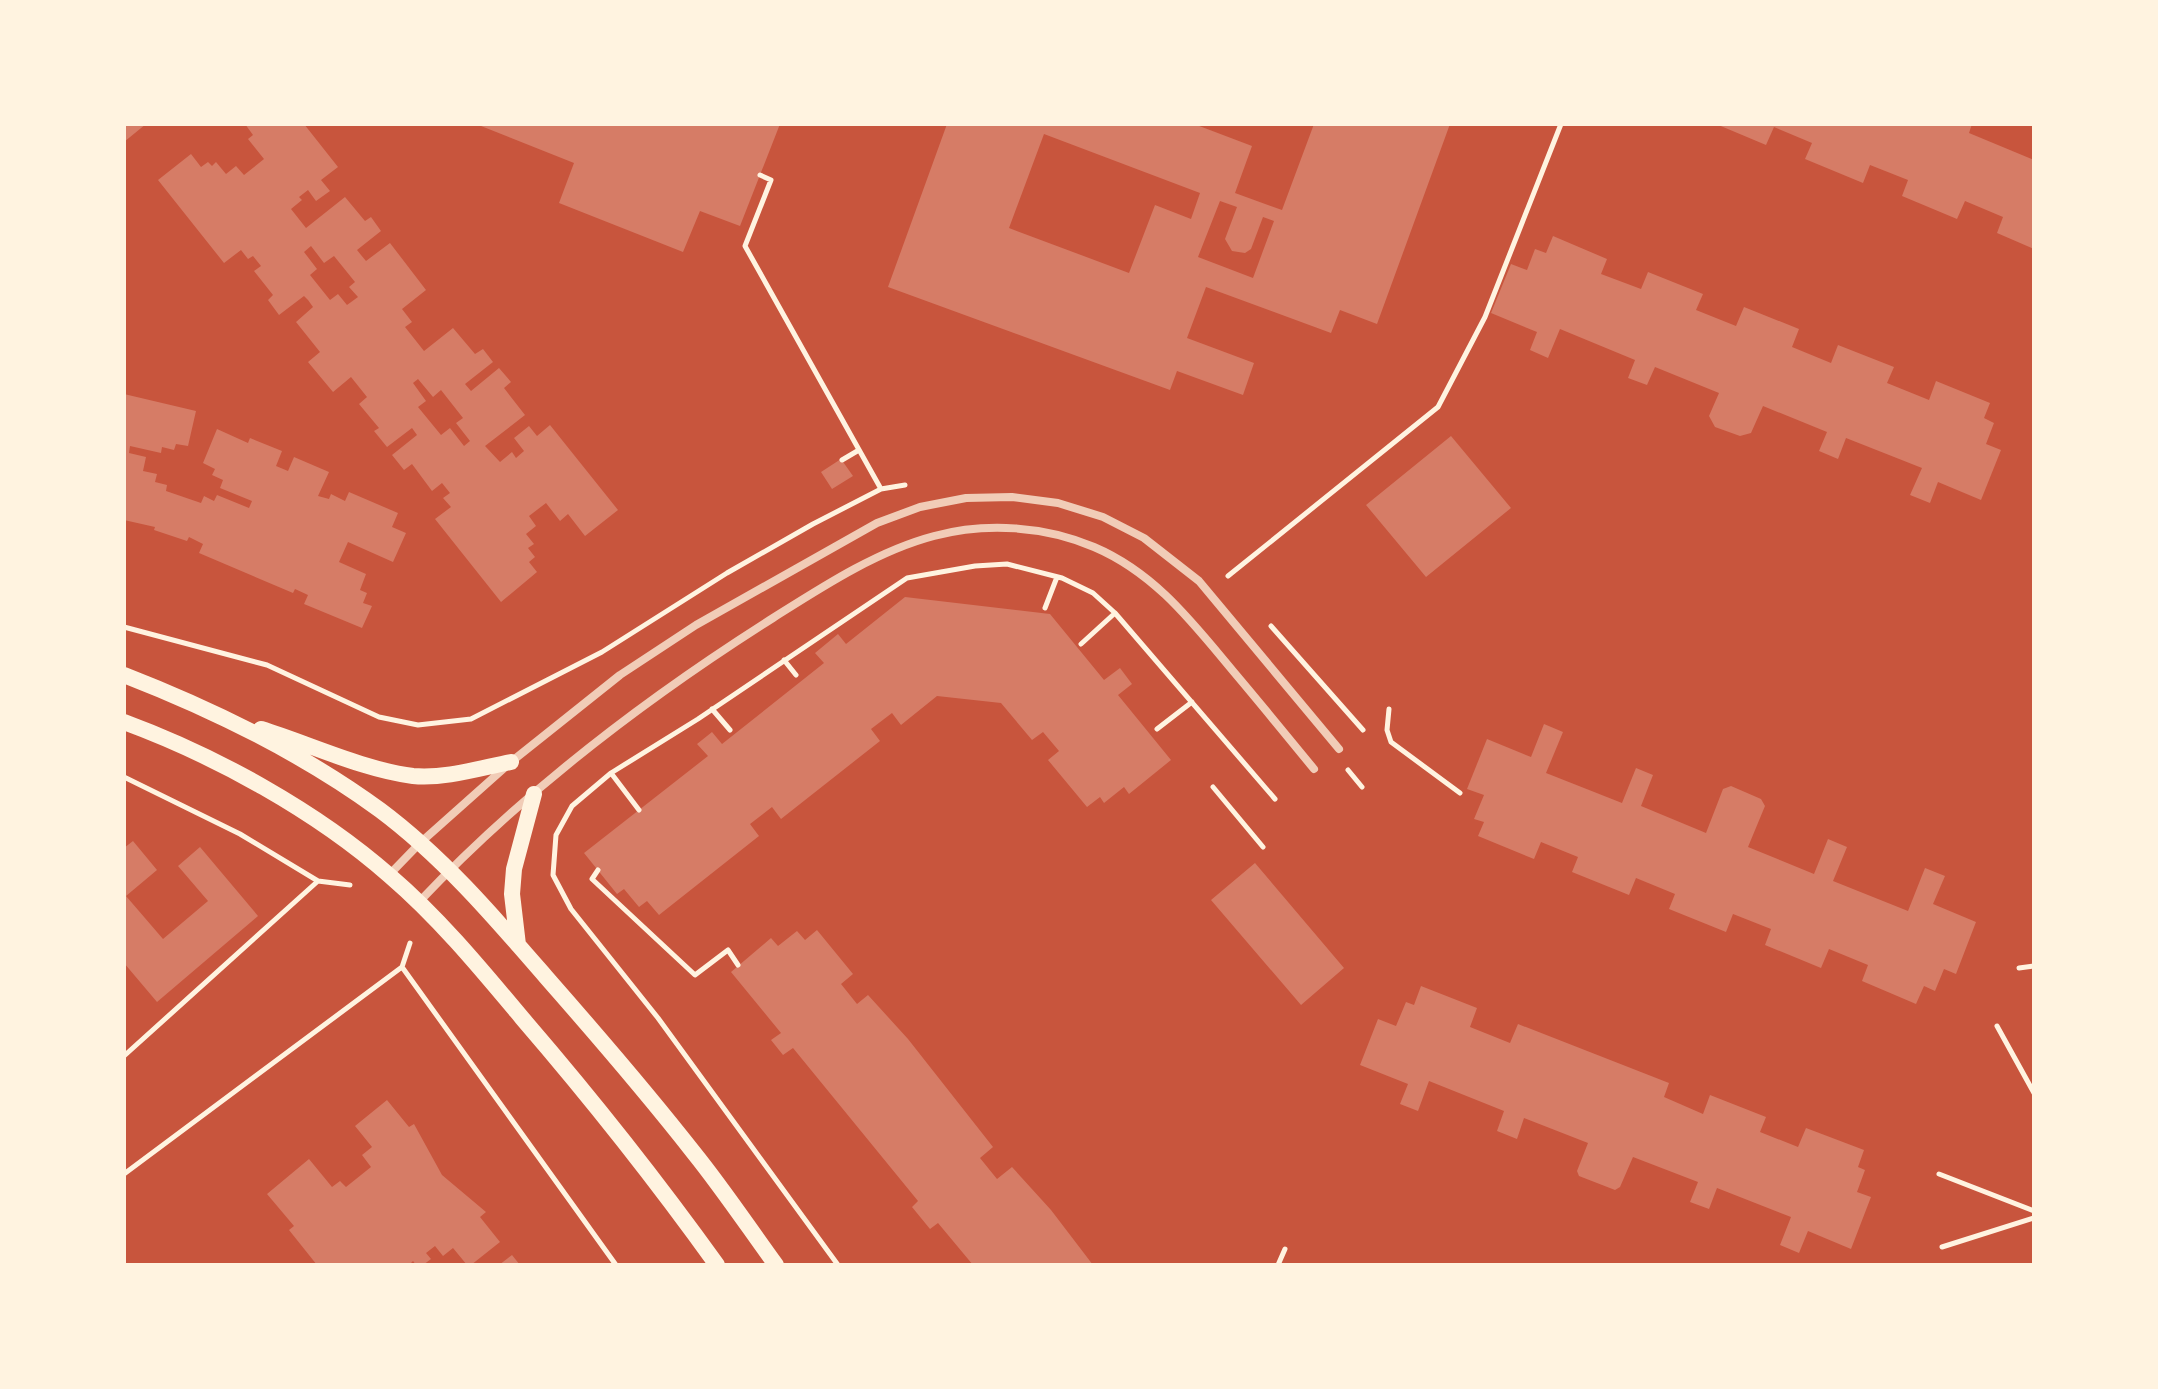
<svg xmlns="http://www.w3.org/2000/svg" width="2158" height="1389" viewBox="0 0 2158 1389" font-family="'Archivo Narrow',sans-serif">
  <rect width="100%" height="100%" fill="#c8553d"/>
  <!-- building -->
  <path fill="#d67c66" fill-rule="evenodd" d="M124 124H146L124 142Z
    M245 124H304L338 167 321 180 330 191 316 201 308 190 299 197 302 200 291 209 306 228 345 197 365 221 371 217 381 231 357 250 361 255 366 261 390 243 426 290 402 309 412 322 405 327 424 351 453 328 475 354 483 349 493 362 465 384 471 391 499 368 511 382 504 388 525 415 485 446 500 462 512 452 516 458 524 451 514 438 529 426 537 436 550 425 618 510 585 536 568 514 560 521 546 503 529 516 536 526 526 534 534 544 528 548 535 557 529 562 537 572 501 602 435 519 451 507 443 498 450 493 442 483 432 491 412 464 404 470 392 455 417 435 412 428 387 447 374 431 379 428 359 404 367 397 351 377 333 392 308 362 320 352 296 322 313 307 308 300 304 296 279 315 268 300 273 295 254 271 261 266 253 256 248 259 241 250 224 263 158 180 191 154 201 167 208 162 212 166 216 162 226 174 236 166 244 175 264 159 248 139 253 135ZM311 246 324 263 334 256 355 282 349 287 358 297 347 305 338 294 330 300 310 275 317 269 304 252ZM418 379 433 397 441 390 463 418 456 423 470 441 464 446 450 428 441 435 418 407 426 401 413 383Z
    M476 124H780L740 226 700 211 683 252 559 203 574 163Z
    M947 124H1194L1252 146 1235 193 1282 210 1314 124H1450L1377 324 1340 310 1331 333 1206 287 1187 338 1254 363 1243 395 1177 371 1170 390 888 287ZM1044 134 1200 193 1191 219 1155 205 1129 273 1009 228ZM1220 201 1237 207 1225 239 1232 251 1245 253 1251 249 1263 217 1274 221 1253 278 1198 257Z
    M1716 124H1972L1969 133 2034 160V249L1997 233 2003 217 1965 201 1957 219 1902 196 1908 180 1870 165 1863 183 1805 159 1812 143 1774 127 1766 145Z
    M1553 236 1607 259 1601 274 1641 289 1648 272 1703 294 1696 310 1736 326 1744 307 1799 329 1792 347 1831 363 1838 345 1894 367 1887 383 1929 400 1936 381 1990 403 1984 418 1994 423 1986 444 2001 450 1981 500 1938 482 1930 503 1910 495 1922 468 1846 438 1838 459 1819 451 1827 432 1763 406 1751 433 1740 436 1715 427 1709 416 1719 393 1655 367 1647 385 1628 378 1635 360 1560 329 1548 358 1530 350 1537 332 1491 313 1511 264 1527 270 1535 249 1546 253Z
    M124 394 196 411 188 446 176 444 174 450 162 447 161 453 130 446 129 453 146 457 143 471 157 474 155 482 167 485 166 491 201 503 204 496 214 501 217 495 249 508 252 501 220 488 223 480 212 475 215 469 203 463 217 429 248 443 250 438 282 451 276 466 288 471 294 457 329 472 318 496 329 499 331 494 345 501 349 492 398 513 392 527 406 533 393 562 348 542 339 562 366 574 360 590 367 593 363 603 372 606 362 628 304 604 308 595 295 589 293 593 199 553 203 544 189 537 187 541 154 530 155 527 124 520Z
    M1451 436 1511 508 1426 577 1366 505Z
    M841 459 853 476 832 489 821 472Z
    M905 597 1050 614 1104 680 1120 668 1132 684 1118 695 1171 760 1129 794 1124 787 1104 803 1100 797 1087 807 1048 760 1059 751 1043 732 1032 740 1001 703 937 696 901 725 892 713 871 729 880 741 781 819 772 807 750 824 759 836 659 915 647 901 639 907 624 889 617 894 584 853 708 756 697 744 712 732 722 744 824 663 815 653 838 634 846 644Z
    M1544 724 1563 732 1546 773 1622 803 1636 768 1653 775 1641 806 1706 833 1723 789 1731 786 1761 799 1765 806 1748 847 1814 874 1828 839 1847 847 1833 881 1908 911 1925 868 1945 876 1933 904 1976 922 1956 974 1944 969 1935 991 1924 986 1916 1004 1862 981 1868 965 1829 949 1821 968 1765 945 1771 929 1733 914 1726 932 1669 909 1675 894 1636 878 1629 895 1572 872 1578 857 1541 842 1534 859 1478 836 1484 822 1474 819 1484 795 1467 789 1487 739 1531 757Z
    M133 841 157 870 126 896 163 939 208 901 178 866 200 847 258 916 157 1002 124 963V848Z
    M1255 863 1344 968 1301 1005 1211 900Z
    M817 930 853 974 841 984 857 1004 868 995 908 1039 993 1147 980 1158 997 1179 1012 1167 1051 1210 1093 1265H973L938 1223 930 1229 912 1207 918 1201 793 1048 783 1055 771 1040 781 1033 731 972 771 938 778 946 797 931 805 940Z
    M1421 986 1477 1008 1470 1027 1510 1043 1518 1024 1669 1083 1664 1097 1703 1114 1710 1095 1766 1117 1760 1132 1798 1147 1806 1128 1864 1150 1858 1167 1865 1170 1857 1192 1871 1197 1851 1249 1808 1231 1799 1253 1780 1245 1791 1217 1717 1188 1709 1209 1690 1202 1698 1182 1633 1157 1620 1187 1615 1190 1579 1176 1577 1171 1588 1143 1524 1118 1517 1139 1497 1131 1504 1111 1429 1081 1418 1111 1400 1104 1408 1084 1360 1065 1378 1019 1396 1026 1406 1002 1414 1005Z
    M387 1100 409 1127 414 1124 442 1175 486 1212 480 1217 500 1242 471 1265H467L453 1248 443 1256 435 1246 426 1253 431 1259 423 1265H416L413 1261 409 1265H317L289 1230 294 1226 267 1194 309 1159 332 1187 340 1181 346 1187 371 1167 362 1155 372 1147 355 1126Z
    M512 1255 520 1265H499Z"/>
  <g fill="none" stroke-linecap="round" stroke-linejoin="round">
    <!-- path -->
    <path stroke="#fff3e0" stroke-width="5" d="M760 175 771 180 745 246 881 489
      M842 460 859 450
      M1228 576 1438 407 1485 317 1561 124
      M1045 608 1057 577
      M1271 626 1363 730
      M124 627 267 665 379 717 418 725 471 719 602 652 727 573 813 524 881 489 905 485
      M1081 644 1115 613
      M784 660 796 675
      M712 709 730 730
      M1389 709 1387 730 1391 742 1460 793
      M1157 729 1192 702
      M1348 770 1362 787
      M611 773 639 810
      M124 777 240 834 318 881 350 885
      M1213 787 1263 847
      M598 870 592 879 695 975 728 950 738 965
      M402 967 616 1265
      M2019 968 2034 966
      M1997 1026 2034 1093
      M124 1056 318 881
      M124 1174 402 967 410 943
      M1939 1174 2034 1211
      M1942 1247 2034 1218
      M838 1265 658 1018 571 909 553 875 556 835 572 806 611 773 698 719 907 578 975 566 1007 564 1062 578 1093 593 1115 613 1275 799
      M1278 1265 1285 1249"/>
    <!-- minor -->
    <path stroke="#f1ccb7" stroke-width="8" d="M389 875 420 843 511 762 620 675 696 625 877 523 920 507 966 498 1012 497 1058 503 1103 517 1144 538 1199 581 1339 749
      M419 902C523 792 645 699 773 618 822 587 877 551 934 536 986 522 1045 526 1094 547 1155 573 1192 622 1233 671 1260 703 1287 736 1314 769"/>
    <!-- secondary -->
    <path stroke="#fff3e0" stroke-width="16" d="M124 675C214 710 302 753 380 810 443 857 495 918 546 977 597 1035 647 1093 694 1153 723 1189 749 1228 776 1265
      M124 722C216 756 316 811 390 876 439 918 481 969 522 1018 591 1098 656 1180 717 1265
      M261 729C309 744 364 770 413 776 445 779 480 768 511 762
      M518 945 512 894 514 869 534 794"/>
  </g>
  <!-- border -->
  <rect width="2158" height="1389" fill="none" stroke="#fff3e0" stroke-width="252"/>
</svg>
